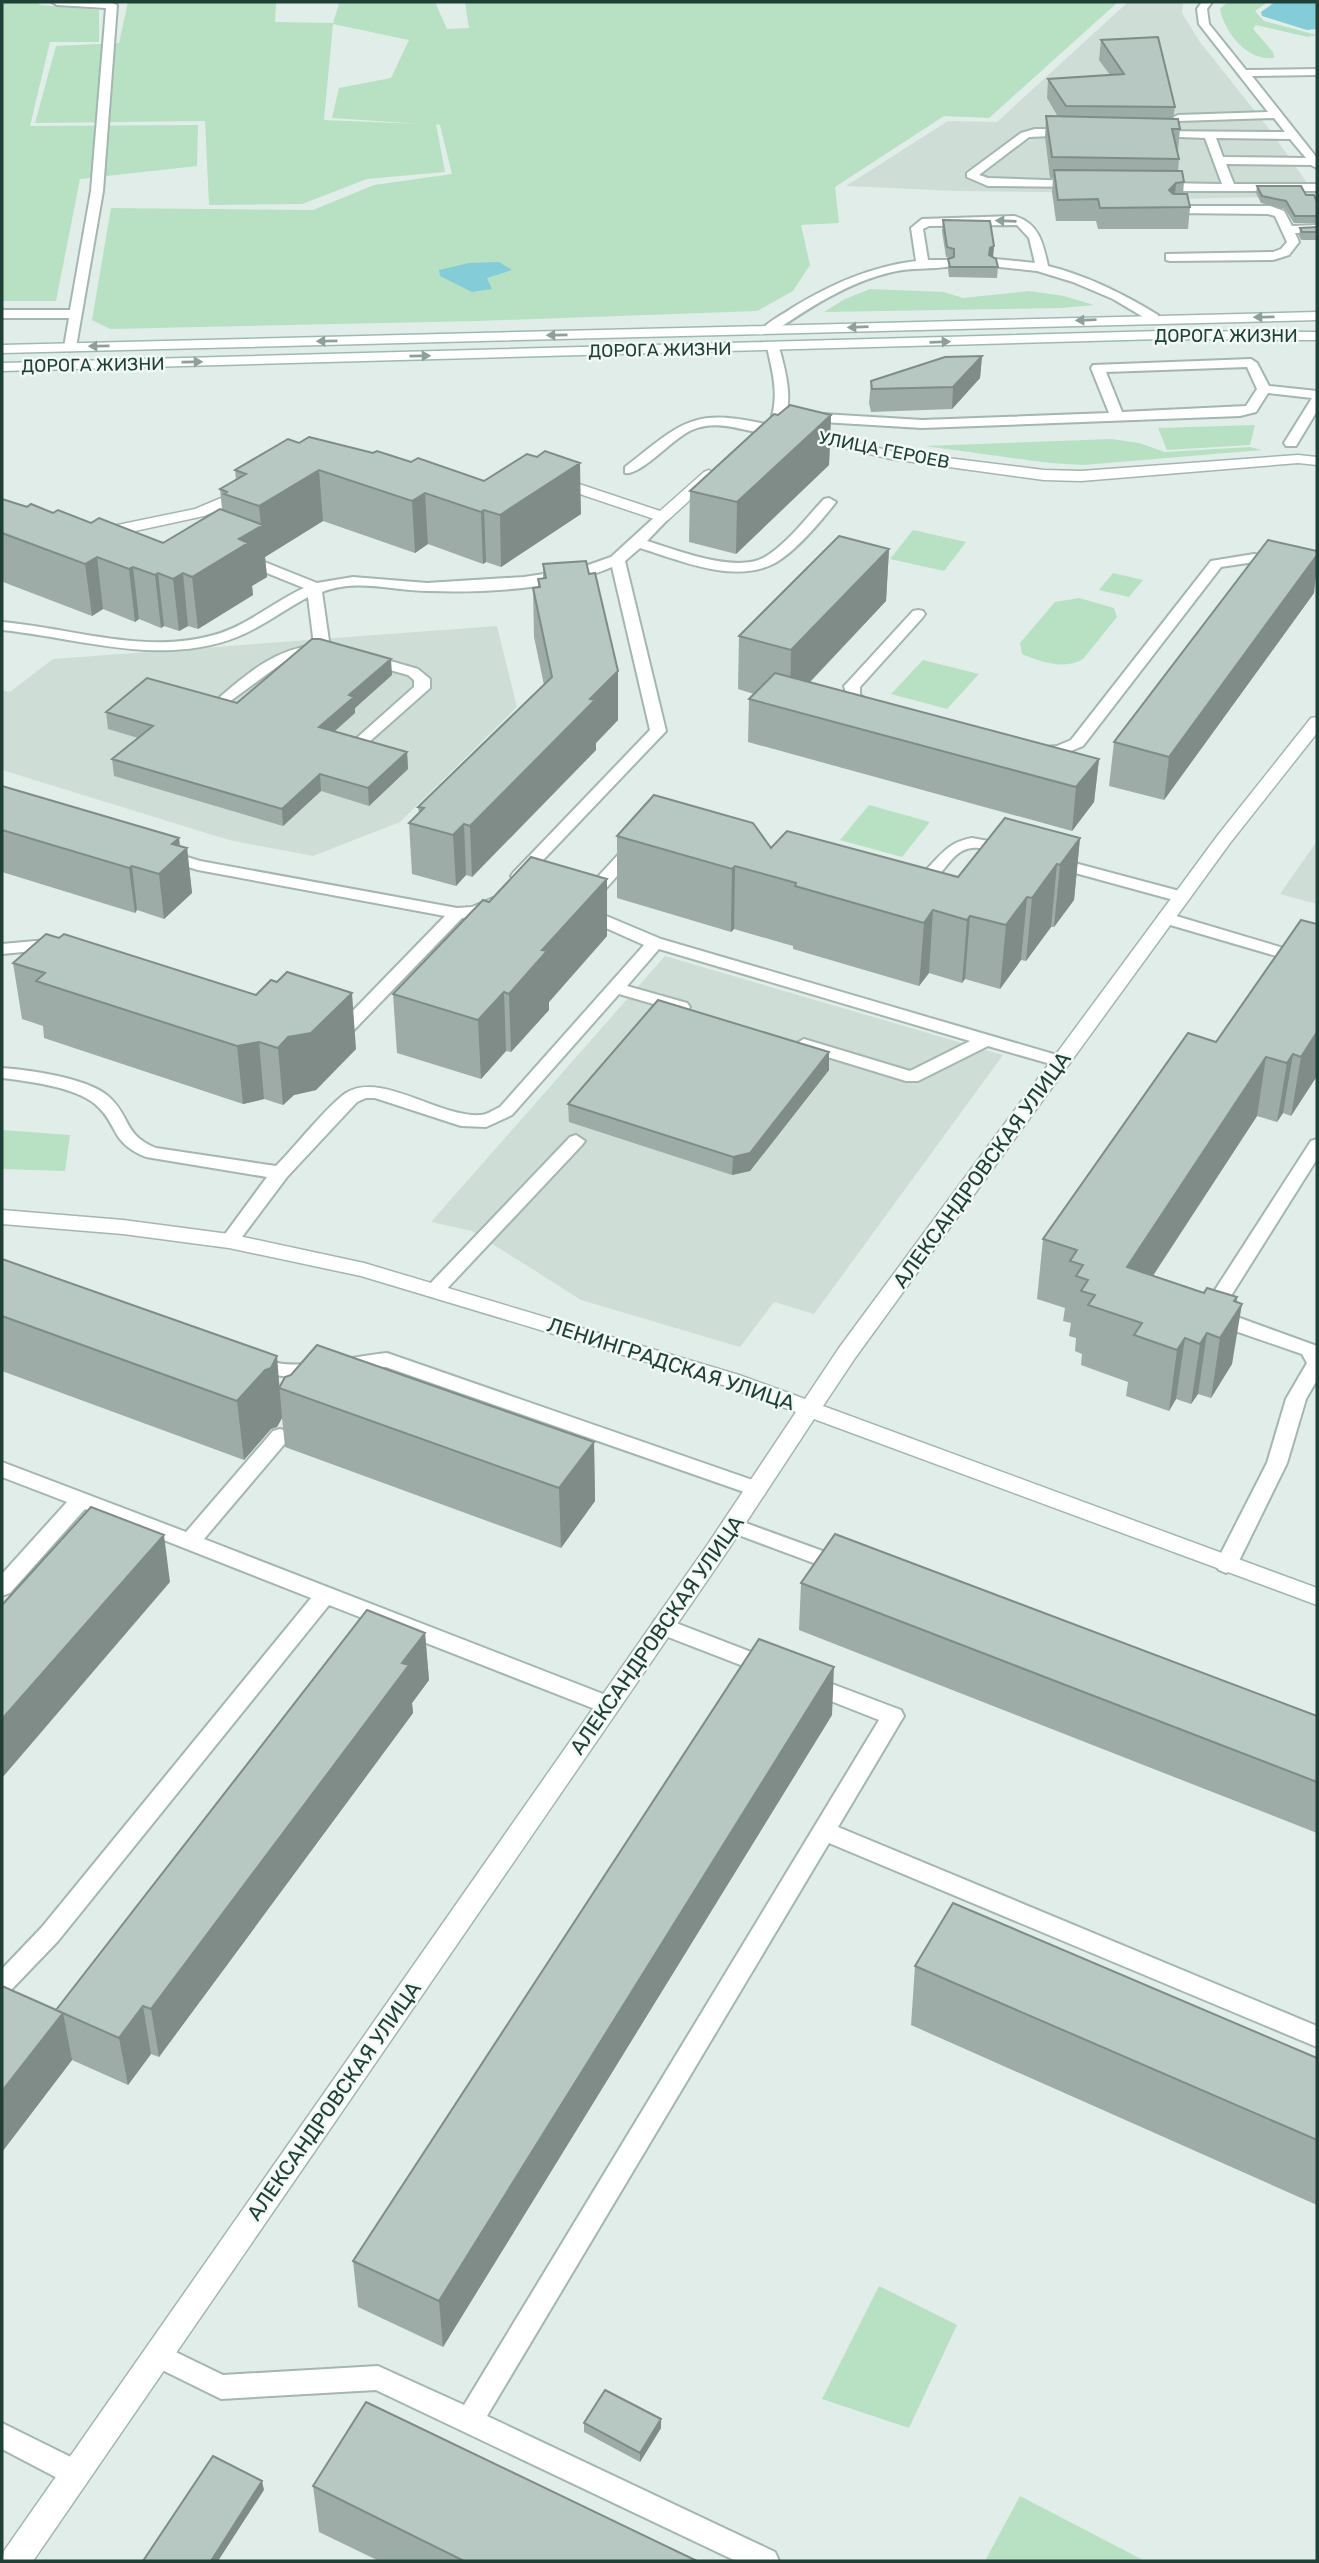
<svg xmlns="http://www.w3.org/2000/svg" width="1319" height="2563" viewBox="0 0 1319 2563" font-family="Rubik,sans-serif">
  <rect width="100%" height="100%" fill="#e1ede8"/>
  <!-- built -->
  <path fill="#cfddd7" d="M1128 2H1183L1182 13 1200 42 1270 130 1316 196 1125 200 1121 193 957 191 846 186 948 121 997 122Z
    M497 626 517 707 400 822 313 856 229 840 2 770V690L10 692 53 659Z
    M1317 841V904L1280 894Z
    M665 956 1003 1055 814 1314 774 1302 740 1347 581 1300 472 1231 431 1222Z"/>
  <!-- green -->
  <path fill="#b7e1c2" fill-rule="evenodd" d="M2 2H36L41 5 99 10V42H50L30 126 198 125 197 166 80 179 56 301H2Z
    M128 2H280L276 3 275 22 333 23 339 4 336 2H435L447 29 469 28 465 2H1118L989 118 944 116 835 187 839 223 801 225 810 265 793 291 757 311 477 321 110 329 92 320 111 208 313 210 374 185 452 174 440 125 436 124 445 172 367 179 302 204 209 205 205 121 35 123 56 46 119 43ZM333 24 409 40 391 78 339 88 332 118 421 124 324 120Z
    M1228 2H1268L1255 11 1264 21 1317 35 1308 37 1256 25 1253 29 1273 52 1274 58C1247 61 1225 33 1220 9Z
    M870 289 944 292 963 298 1029 291 1064 296 1094 305 1062 308 824 312 845 299Z
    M1255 425 1250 445 1167 450 1158 428Z
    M1112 439 1139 443 1165 452 1250 447 1262 450 1083 465 1050 463 925 446Z
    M913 530 966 542 944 571 890 559Z
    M1113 573 1143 580 1129 597 1099 590Z
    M1079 598 1114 608 1117 617 1083 659C1066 670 1040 662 1022 654L1020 643 1055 602Z
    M923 660 979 674 947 709 891 694Z
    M869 805 930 822 902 857 840 840Z
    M2 1130 70 1135 65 1171 2 1169Z
    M879 2286 957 2325 909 2428 822 2399Z
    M1020 2496 1145 2561H985Z"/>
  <!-- water -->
  <path fill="#83ccd8" d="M1275 2H1317V29L1307 30 1262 16 1261 12Z
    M499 262 512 270 487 278 492 289 472 292 440 276 439 270 469 263Z"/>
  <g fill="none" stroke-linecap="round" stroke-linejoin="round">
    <!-- service casing -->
    <g stroke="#a3b6af" stroke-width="4">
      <path id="service" d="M52 2H110L117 5 103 191 76 347 70 351 64 347 69 318H2V310H70L91 191 106 8 57 5Z
        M1202 2H1212L1207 9 1209 24 1246 70 1317 69V75L1252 76 1317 158V168L1311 165 1226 164 1234 184H1317V191H1159L1153 187 1159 183 1222 184 1205 138 1154 136 1148 133 1150 131 1285 132 1274 118 1178 121 1172 118 1178 115 1268 112 1199 24 1197 9ZM1216 138 1290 139 1306 158 1223 157Z
        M1035 129H1072L1078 132 1072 135 1029 137 979 175 988 178 1076 181 1080 183V187L988 186 967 177V173L1021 133Z
        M1175 206H1270L1284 211 1292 226 1317 225V233H1295L1299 242 1289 255 1273 260 1170 261 1166 260V254L1273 252 1281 249 1287 242 1275 216 1268 214 1171 213 1169 210Z
        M1014 216C1039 223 1043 243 1048 266 1088 276 1124 294 1158 315V321H1150L1113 299 1073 282 1037 271 991 266V260L995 259 1035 263 1029 238 1017 225 929 226 923 229 928 260H951V266C932 270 912 267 892 272 848 282 809 308 772 333H762L761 330C769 321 782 315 792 308 831 284 870 267 916 261L911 228 922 219Z
        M773 343 779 347C787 377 795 404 779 433 754 438 724 416 692 430 674 437 641 476 625 473V467C683 422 692 407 769 425 780 398 773 374 767 347Z
        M1251 359 1257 363 1269 386 1317 391V411L1296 446H1286L1284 443 1312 398 1268 393 1256 412 1240 416 922 428 806 421 799 417 806 413 922 420 1109 413 1091 368 1093 365ZM1247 367 1257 389 1246 406 1122 412 1106 372Z
        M829 498 836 502C822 520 792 556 771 565 731 583 679 560 640 548L625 561 666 731 525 879 519 881 511 876 513 873 650 730 612 567C562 589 484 593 429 591 393 591 357 578 322 592L330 648 328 651 285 661 225 705 220 703 217 700 220 697C249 672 275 650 314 645L308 597C284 610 262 627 237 637 161 667 79 638 2 630V622C71 628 146 655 214 635 247 626 273 602 304 588L237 561V555H247L317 583 353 577 427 583 524 577 577 569 611 557 658 514 663 513 670 517 647 541C677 550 736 574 765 557 788 543 806 518 824 499Z
        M1254 554 1317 566V574L1254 562 1221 567 1083 746 1059 756 1033 754 1031 751 1033 748 1057 746 1071 740 1211 561Z
        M918 610 923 611 925 614 923 617 860 687V695L879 708 876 711H866L848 700 844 686 847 683 913 611Z
        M366 654 418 669 430 679V688L369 742H359L356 739 359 736 414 687V680L408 675 361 662 358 659Z
        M972 838 1005 844 1018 851 1010 856C998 853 984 846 972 848 945 850 939 896 909 889L907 885C912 879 919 877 925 871 941 855 948 842 972 838Z
        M634 842 640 844 642 847 640 850 594 902H582L580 898 582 894 628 844Z
        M164 850 200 861 457 908 472 907 493 898 501 903 481 916 462 918 353 1031 347 1032 338 1027 341 1023 445 916 198 870 158 858 156 855 158 852Z
        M1052 857 1187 893 1189 897 1181 902 1046 865 1044 862 1046 859Z
        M585 907 661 939 1067 1058 1070 1062 1061 1067 988 1046 918 1081H906L798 1048 795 1044 804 1039 910 1071 970 1041 659 949 627 986 687 1003 690 1007 687 1011 681 1012 619 994 512 1115 486 1127 461 1126 375 1098H366L357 1102 287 1177 236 1245H222L220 1241 267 1177 146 1157C109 1142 119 1124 95 1104 75 1087 27 1081 2 1078V1068C30 1070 87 1078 108 1096 131 1116 123 1135 156 1148L276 1166C294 1148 327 1106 346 1093 381 1071 440 1118 480 1115 487 1115 493 1110 500 1107L644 945 579 916 577 912Z
        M1166 913 1317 958V968L1160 922 1158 918 1160 914Z
        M58 939 66 944 64 948 2 954V944Z
        M576 1135 585 1141 582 1145 441 1295H427L424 1291 427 1287 570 1137Z
        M1317 1139V1159L1224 1307 1229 1314 1317 1346V1380L1306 1399 1287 1463 1237 1565 1233 1570 1226 1573 1219 1570 1215 1565 1267 1463 1286 1399 1307 1363 1302 1354 1215 1324 1204 1307 1311 1141Z
        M387 1353 764 1484 767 1489 764 1494 757 1496 750 1494 386 1367 294 1378 264 1373 247 1367 244 1362 247 1357C260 1354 270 1363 284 1364 318 1367 353 1356 387 1353Z
        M280 1429 287 1431 290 1436 287 1441 204 1539 616 1699 619 1705 616 1711 608 1713 600 1711 329 1605 58 1941 10 1991 2 1994V1969L42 1927 311 1598 85 1509 10 1593 2 1596V1574L67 1502 2 1477V1462L186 1532 273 1431Z
        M732 1518 850 1561 854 1566 850 1571 843 1574 725 1530 722 1525 725 1520Z
        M663 1618 777 1662 780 1668 777 1674 769 1676 655 1632 652 1626 655 1620Z
        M811 1676 901 1710 904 1716 838 1827 1317 2026V2047L829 1843 487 2416 775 2552 779 2561H736L376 2390 221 2399 148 2363 144 2355 148 2347 157 2343 223 2375 378 2366 464 2405 879 1720 803 1690 800 1684 803 1678Z
        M2 2423 85 2464 89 2473 85 2482 75 2486 65 2482 2 2449Z"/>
    </g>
    <!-- minor casing -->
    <g stroke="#a3b6af" stroke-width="3">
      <path id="minor" d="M802 430 891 451 1044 470 1081 471 1298 455 1317 457V465L1298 463 1081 481 1044 480 891 459 797 437 795 434 797 431Z
        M709 470 717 475 714 478 668 520 663 522 565 489 548 487 545 484 553 479 567 480 660 511 704 472Z
        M245 488 250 490 253 493 250 496 204 516 98 539 90 534 98 529 195 509Z"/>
    </g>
    <!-- tertiary casing -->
    <g stroke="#a3b6af" stroke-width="3">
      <path id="tertiary" d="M1317 717V733L1230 843 855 1358 823 1406 1317 1588V1605L814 1419 724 1556 33 2561H2L4 2551 708 1544 796 1412 723 1385 361 1276 229 1248 123 1234 2 1224V1210L123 1220 229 1234 364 1263 739 1375 805 1399 839 1348 1218 835 1311 718Z"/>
    </g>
    <!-- secondary casing -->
    <g stroke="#9ebab0" stroke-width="3">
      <path id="secondary" d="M1317 312V320L2 353V345Z
        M1161 331 1317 332V340L1161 339 2 371V363Z"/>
    </g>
    <!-- service -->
    <use href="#service" fill="#fff" fill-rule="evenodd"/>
    <!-- minor -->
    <use href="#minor" fill="#fff" fill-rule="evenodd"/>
    <!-- tertiary -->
    <use href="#tertiary" fill="#fff" fill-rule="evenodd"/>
    <!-- secondary -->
    <use href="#secondary" fill="#fff" fill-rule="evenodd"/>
  </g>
  <!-- wall -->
  <path fill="#9daca6" d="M1101 40 1175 107 1173 119 1180 129 1178 150H1177L1179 159 1178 171 1184 182 1183 194 1190 207 1188 229H1098L1096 221H1056L1052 192 1053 178H1050L1045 137 1046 116 1058 117 1047 98 1048 79 1110 75 1099 60Z
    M1257 186 1306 195 1317 202V223H1294L1285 209 1261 203 1256 193Z
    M943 220 994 246 993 257 998 267 997 278 949 277 948 269 949 258 946 257 942 231Z
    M1317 227V240H1301L1299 236 1300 228Z
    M982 356 980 378 952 409 871 412 869 403 871 381Z
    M831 415 829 465 736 554 689 542 690 491Z
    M299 443 411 462 484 481 581 514 501 567 486 562 483 564 428 544 415 553 323 521 265 557 267 577 252 586 253 595 198 629 188 626 179 631 164 626 161 628 139 619 135 622 103 609 92 616 3 582 2 583V499L163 543 222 509 220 489 236 480 235 470Z
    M889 549 886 601 810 682 1099 759 1094 802 1072 831 748 742 749 699 754 694 738 689 739 636Z
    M543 564 618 671V720L596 743V750L472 877 466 875 456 886 412 874 409 823 419 814 418 807 544 685 534 637 533 588H538V579L543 578Z
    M1314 593 1164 800 1109 786 1114 742Z
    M392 675 355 708V713L334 732 407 752 408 769 369 806 321 791 283 826 114 776 112 759 138 738 108 729 106 712 237 703Z
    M2 786 187 848 192 893 164 919 137 910 135 913 2 872Z
    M617 836 771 848 958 877 1080 838 1074 900 1054 927H1051L1026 961 1021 960 1000 989 965 979 962 983 929 973 919 986 793 949V946L734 929 731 932 617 898Z
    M607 879V936L549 1002V1010L511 1052 506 1051 481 1079 397 1053 393 994 489 902Z
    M1301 920 1317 1076 1291 1116 1283 1113 1277 1122 1257 1116 1153 1276 1204 1293 1237 1297 1232 1364 1211 1398 1198 1394 1191 1404 1176 1399 1169 1411 1126 1396 1128 1382 1081 1365 1082 1354 1075 1351 1076 1338 1069 1336 1071 1323 1063 1321 1065 1308 1037 1299 1043 1239 1216 1042Z
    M13 963 356 1049 316 1090 294 1095 283 1105 264 1099 243 1104 44 1038 43 1026 22 1019Z
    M829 1052V1070L750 1171 732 1175 569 1122 568 1104Z
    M2 1259 280 1386 594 1442 595 1501 561 1548 285 1447 282 1418 277 1427 271 1429 244 1460 2 1371Z
    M801 1583 1317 1716V1833L799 1630Z
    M425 1633 429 1680 412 1703 413 1713 159 2057 151 2054 128 2085 72 2060 2 2152V1986L56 2010Z
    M832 1715 443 2347 358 2307 353 2261Z
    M915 1966 1317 2058V2205L911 2025Z
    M584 2423 661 2428 640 2462 584 2432Z
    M313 2486 697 2561H379L319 2532Z"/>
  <!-- shaded-wall -->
  <path fill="#7f8c87" d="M1176 183 1174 204 1169 190Z
    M994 246 993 257 989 258 990 248Z
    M982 356 980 378 952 409 953 387Z
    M831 415 829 465 736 554 737 502Z
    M580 463 581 514 501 567 500 515Z
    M319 470 323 521 265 557 267 577 252 586 253 595 198 629 192 577 239 539 261 526 259 506Z
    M425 493 428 544 415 553 412 501Z
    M484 510 486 562 483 564 481 512Z
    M889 549 886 601 790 703 791 650Z
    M1317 555V568L1314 593 1164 800 1169 757Z
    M97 557 103 609 92 616 85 564Z
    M133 567 139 619 135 622 129 569Z
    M158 573 164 626 161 628 155 575Z
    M183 573 188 626 179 631 173 579Z
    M391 659 392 675 355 708V713L320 744 319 727 349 695Z
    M618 671V720L596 743V750L472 877 470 826 590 699Z
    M407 752 408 769 369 806 368 788Z
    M1099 759 1094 802 1072 831 1076 787Z
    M320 774 321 791 283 826 282 809Z
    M464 824 466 875 456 886 453 835Z
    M179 838 181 854 187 848 192 893 164 919 159 874 172 844Z
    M1080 838 1074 900 1054 927 1060 865Z
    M1057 864 1051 927 1026 961 1032 898Z
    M132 866 137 910 135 913 129 868Z
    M735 866 734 929 731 932 732 869Z
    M607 879V936L549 1002V1010L511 1052 509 994 542 950Z
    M1027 897 1021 960 1000 989 1006 925Z
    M933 910 929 973 919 986 924 923Z
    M970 916 965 979 962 983 967 920Z
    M504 992 506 1051 481 1079 478 1020Z
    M352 993 356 1049 316 1090 294 1095 283 1105 278 1048 288 1037Z
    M1317 1032V1076L1291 1116 1301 1057Z
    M259 1042 264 1099 243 1104 237 1046Z
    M829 1052V1070L750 1171 732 1175 733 1157Z
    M1293 1054 1283 1113 1277 1122 1287 1063Z
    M1266 1057 1257 1116 1125 1318 1127 1267Z
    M1237 1297 1234 1317 1242 1304 1232 1364 1211 1398 1220 1338Z
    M1207 1333 1198 1394 1191 1404 1200 1344Z
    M1185 1338 1176 1399 1169 1411 1177 1350Z
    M277 1356 282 1418 277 1427 271 1429 244 1460 237 1401Z
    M594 1442 595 1501 561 1548 559 1488Z
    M164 1535 170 1582 2 1778V1719Z
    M425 1633 429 1680 412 1703 413 1713 159 2057 151 2009Z
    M834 1667 832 1715 443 2347 439 2301Z
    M143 2006 151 2054 128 2085 119 2038Z
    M63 2013 72 2060 2 2152V2091Z
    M661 2419V2428L640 2462V2453Z
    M262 2481 264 2490 218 2561H211Z"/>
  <!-- building -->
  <path fill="#b6c8c1" stroke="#7f8c87" stroke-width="2" d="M1158 37 1175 107 1066 106 1048 79 1124 74 1101 40Z
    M1046 116 1178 119 1180 129H1172L1179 159 1052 157Z
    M1054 170 1182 171 1184 182 1176 183 1169 190 1173 194H1187L1190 207 1100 208 1098 199 1058 200Z
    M1257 186H1301L1306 195H1314L1317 202V216H1295L1286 201 1262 196Z
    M943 220 990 221 994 246 990 248 989 255 996 259 998 267H950L948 259 954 257V249L947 247Z
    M1317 227V232H1302L1300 228Z
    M982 356 953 387 872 389 871 381 945 357Z
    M790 405 831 415 737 502 690 491 774 414 778 415Z
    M309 437 373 453 377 451 411 462 418 458 484 481 527 454 537 457 545 451 580 463 500 515 484 510 481 512 425 493 412 501 319 470 259 506 224 494 227 492 220 489 246 474 235 470 288 439 299 443Z
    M2 499 27 507 31 504 53 513 58 510 91 523 99 518 163 543 220 509 263 525 239 539 248 543 192 577 183 573 173 579 158 573 155 575 133 567 129 569 97 557 85 564 2 533Z
    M839 536 889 549 791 650 739 636Z
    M1268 540 1317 551V555L1169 757 1114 742Z
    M586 561 589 574 595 573 618 671 590 699 595 700 470 826 464 824 453 835 409 823 424 808 418 807 552 677 533 588 540 587 538 579 546 578 543 564Z
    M312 639H320L391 659 349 695 354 697 319 727 407 752 368 788 320 774 282 809 112 759 153 726 106 712 147 678 237 703Z
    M775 673 1099 759 1076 787 749 699Z
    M2 786 179 838 172 844 187 848 159 874 132 866 129 868 2 830Z
    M654 795 753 823 771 848 787 831 958 877 1005 818 1080 838 1060 865 1057 864 1032 898 1027 897 1006 925 970 916 967 920 933 910 924 923 795 886 796 883 735 866 732 869 617 836Z
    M531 857 607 879 542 950 547 951 509 994 504 992 478 1020 393 994 483 900 489 902Z
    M1301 920 1317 924V1032L1301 1057 1293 1054 1287 1063 1266 1057 1127 1267 1204 1293 1207 1288 1237 1297 1234 1301 1242 1304 1220 1338 1207 1333 1200 1344 1185 1338 1177 1350 1134 1335 1142 1323 1088 1305 1095 1295 1081 1291 1088 1280 1076 1276 1083 1265 1070 1261 1077 1250 1043 1239 1188 1033 1216 1042Z
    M46 934 59 938 64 934 256 995 271 980 277 982 287 972 352 993 311 1033 288 1037 278 1048 259 1042 237 1046 36 981 45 973 13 963Z
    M658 1000 829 1052 750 1153 733 1157 568 1104Z
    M2 1259 277 1356 271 1368 265 1370 237 1401 2 1316Z
    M317 1345 594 1442 559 1488 279 1388 285 1377 291 1375Z
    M91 1507 164 1535 2 1719V1605Z
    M835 1534 1317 1716V1782L801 1583Z
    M367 1610 425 1633 402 1663 409 1665 151 2009 143 2006 119 2038 56 2010Z
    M759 1639 834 1667 439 2301 353 2261Z
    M953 1903 1317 2058V2140L915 1966Z
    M2 1986 63 2013 2 2091Z
    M605 2390 661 2419 640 2453 584 2423Z
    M366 2402 697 2561H464L313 2486Z
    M213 2456 262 2481 211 2561H143Z"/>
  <!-- one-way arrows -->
  <defs><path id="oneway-solid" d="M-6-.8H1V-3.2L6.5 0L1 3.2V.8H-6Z" transform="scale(1.75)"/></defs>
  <g fill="#8fa09b">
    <use href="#oneway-solid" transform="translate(1006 221) rotate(-178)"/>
    <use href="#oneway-solid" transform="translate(1264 317) rotate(179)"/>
    <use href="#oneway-solid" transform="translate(1086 320) rotate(178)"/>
    <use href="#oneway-solid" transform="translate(858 327) rotate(178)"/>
    <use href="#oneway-solid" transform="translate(557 335) rotate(179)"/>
    <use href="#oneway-solid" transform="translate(327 341) rotate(179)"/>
    <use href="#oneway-solid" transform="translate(940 342) rotate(-2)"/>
    <use href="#oneway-solid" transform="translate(99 346) rotate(179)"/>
    <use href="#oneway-solid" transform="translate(420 356) rotate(-1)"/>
    <use href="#oneway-solid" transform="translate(192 362) rotate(-1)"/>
  </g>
  <g text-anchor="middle" stroke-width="5" stroke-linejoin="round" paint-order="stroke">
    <!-- far-street labels -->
    <g font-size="18" fill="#1f4037" stroke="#f2f9f6">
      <text x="1226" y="342">ДОРОГА ЖИЗНИ</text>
      <text transform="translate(660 350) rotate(-1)" y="6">ДОРОГА ЖИЗНИ</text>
      <text transform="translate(93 365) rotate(-1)" y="6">ДОРОГА ЖИЗНИ</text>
      <text transform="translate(884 450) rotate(11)" y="6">УЛИЦА ГЕРОЕВ</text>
    </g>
    <!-- street labels -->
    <g font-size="21" fill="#1f4037" stroke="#f2f9f6">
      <text transform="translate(982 1170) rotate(-54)" y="7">АЛЕКСАНДРОВСКАЯ УЛИЦА</text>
      <text transform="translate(671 1364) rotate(18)" y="7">ЛЕНИНГРАДСКАЯ УЛИЦА</text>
      <text transform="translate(657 1635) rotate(-55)" y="7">АЛЕКСАНДРОВСКАЯ УЛИЦА</text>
      <text transform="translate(334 2101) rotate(-55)" y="7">АЛЕКСАНДРОВСКАЯ УЛИЦА</text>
    </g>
  </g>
  <!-- border -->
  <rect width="1319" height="2563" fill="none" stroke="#1f4037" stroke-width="7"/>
</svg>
